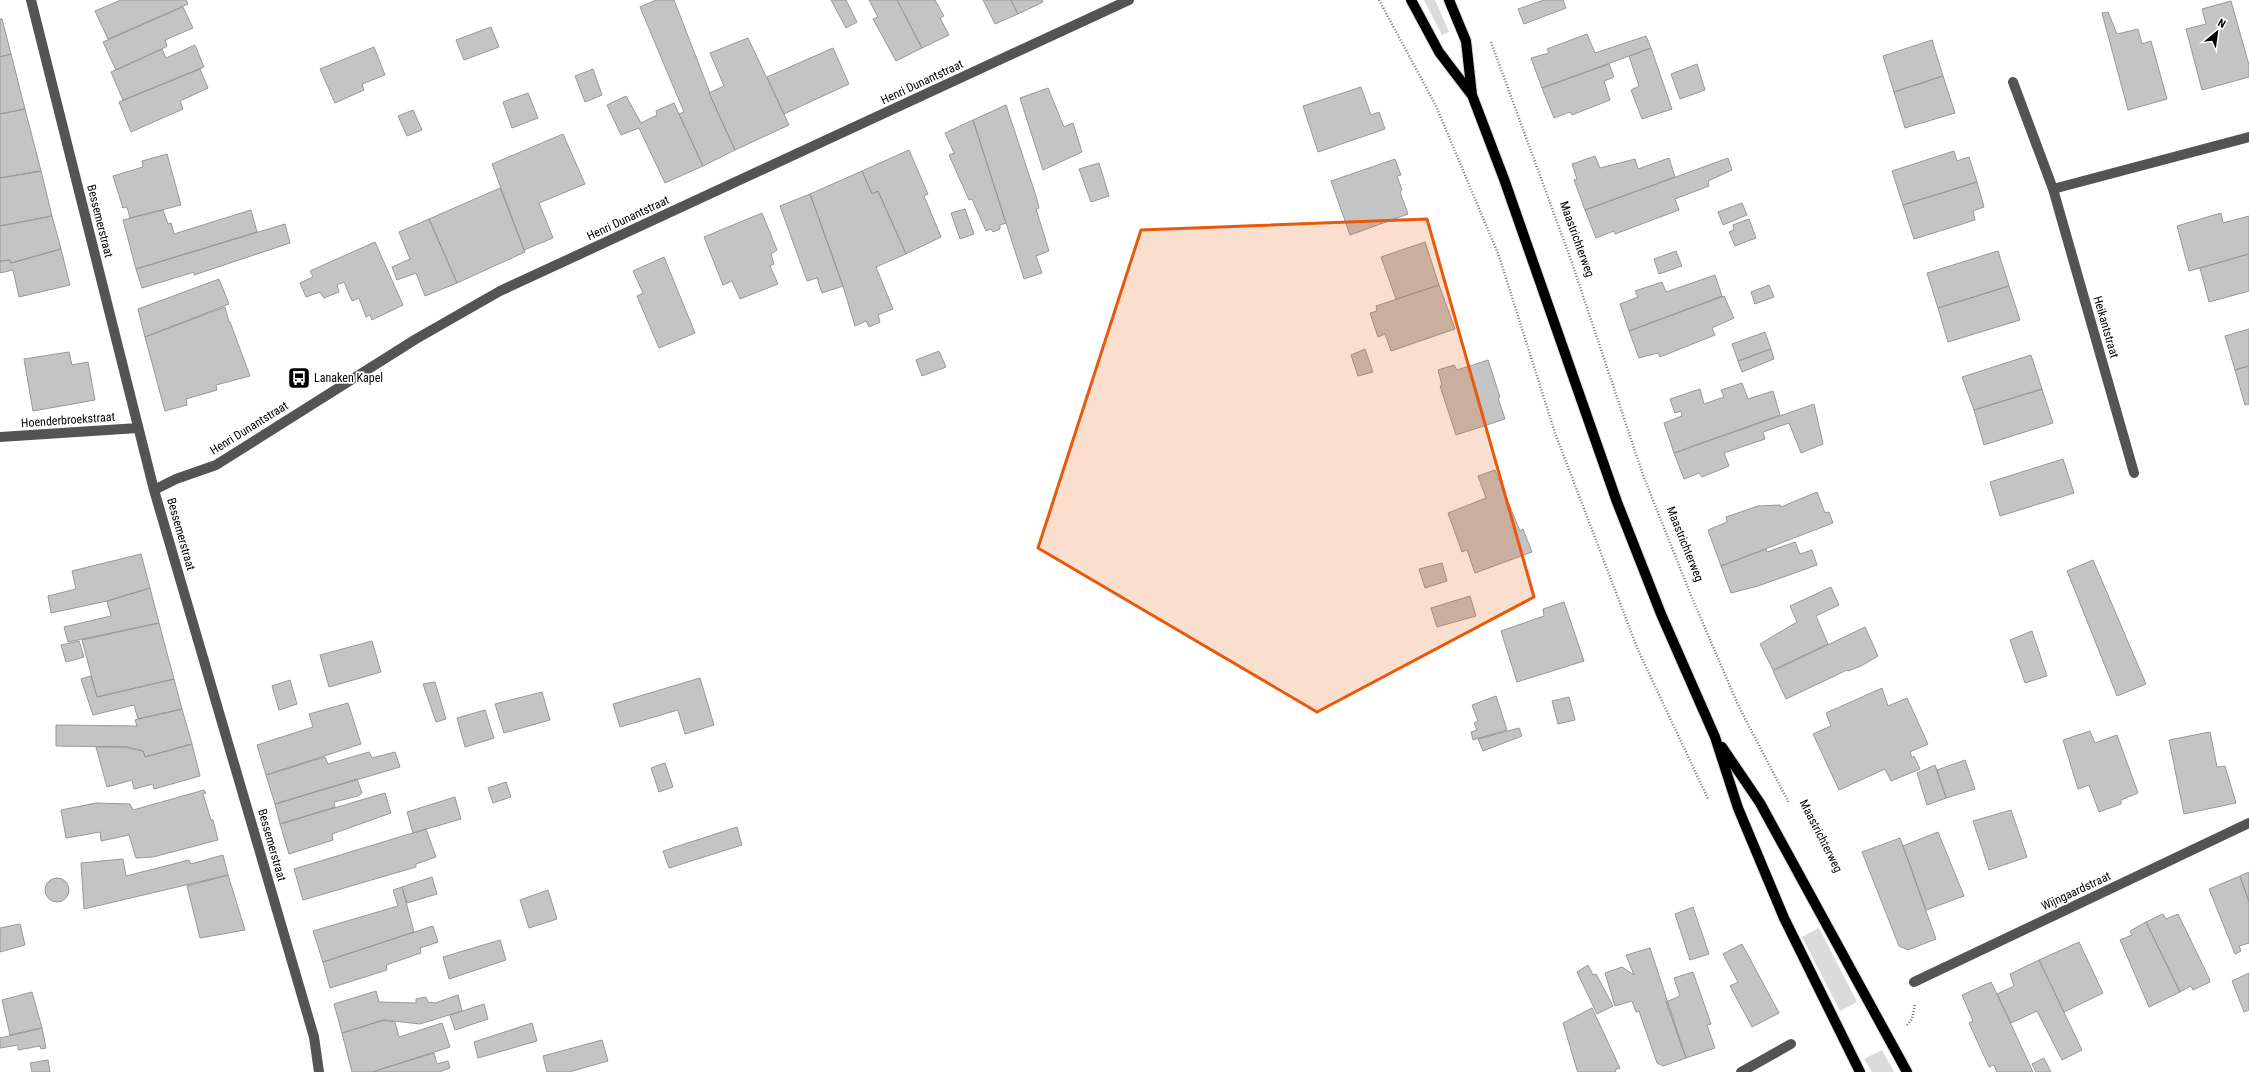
<svg xmlns="http://www.w3.org/2000/svg" width="2249" height="1072" viewBox="0 0 2249 1072" font-family="'Roboto Condensed',sans-serif">
  <rect width="100%" height="100%" fill="#fff"/>
  <!-- green -->
  <path fill="#dbdbdb" d="M1424 0H1435L1449 32 1442 35Z
    M1819 928 1857 1002 1840 1011 1802 937Z
    M1882 1050 1894 1072H1872L1864 1059Z"/>
  <!-- building -->
  <path fill="#c4c4c4" stroke="#989898" d="M121 0H186L188 4 108 39 95 11Z
    M656 0H674L710 93H709L735 150 703 166 679 114 684 112 640 7Z
    M831 0H846L857 22 846 28Z
    M869 0H897L922 48 896 61 873 19 878 17Z
    M897 0H935L944 16 940 18 949 35 922 48Z
    M983 0H1011L1018 14 995 24Z
    M1011 0H1042L1043 2 1018 14Z
    M1544 0H1563L1566 8 1524 24 1518 9Z
    M2231 1 2249 65V77L2202 90 2186 29 2206 24 2202 9Z
    M183 7 193 28 165 40 167 46 162 49 116 70 103 42Z
    M2108 12 2117 34 2138 29 2142 44 2151 41 2167 99 2128 110 2102 13Z
    M0 19H2L11 54 0 57Z
    M491 27 499 47 464 60 456 40Z
    M1587 34 1595 53 1646 36 1651 48 1542 88 1531 58 1549 53 1547 49Z
    M748 38 789 125 735 150 709 93 724 86 710 53Z
    M1932 40 1943 76 1894 92 1883 56Z
    M195 45 204 67 123 100 111 72 162 49 166 58Z
    M374 47 385 75 362 84 364 90 335 103 320 69Z
    M833 48 849 84 784 114 767 77Z
    M1651 48 1672 109 1642 119 1631 90 1639 86 1629 56Z
    M11 54 25 109 0 114V57Z
    M1609 64 1614 77 1604 81 1610 100 1572 115 1570 112 1554 118 1542 88Z
    M1697 64 1705 90 1680 99 1671 74Z
    M200 69 208 88 180 101 183 109 131 132 119 102Z
    M593 69 602 95 585 102 575 76Z
    M1943 76 1955 113 1905 128 1894 92Z
    M1361 87 1371 115 1379 112 1385 129 1318 152 1303 106Z
    M1048 88 1064 127 1073 123 1082 152 1043 170 1020 98Z
    M528 93 538 118 512 128 503 102Z
    M626 96 641 123 657 115 656 111 674 103 703 166 665 183 639 128 621 135 607 105Z
    M1006 105 1036 196 1039 208 1036 209 1049 251 1036 256 1042 273 1024 279 973 120Z
    M25 109 41 171 0 178V114Z
    M413 110 422 130 407 136 398 116Z
    M973 120 1006 223 1000 225V229L993 232 991 229 986 231 972 199 969 200 949 155 954 153 945 133Z
    M563 134 585 184 539 203 553 238 524 250 492 164Z
    M909 150 928 194 924 196 941 237 906 254 878 191 872 194 862 171Z
    M1954 151 1957 161 1969 157 1977 182 1903 205 1892 171Z
    M167 154 181 205 130 218 127 207 123 208 113 176 143 167 142 161Z
    M1595 156 1600 168 1635 159 1638 169 1669 158 1675 177 1585 210 1574 180 1577 179 1572 164Z
    M1728 158 1732 170 1708 181 1709 186 1675 199 1679 210 1615 234 1614 231 1596 238 1585 210Z
    M1395 159 1401 175 1397 176 1402 190 1400 192 1408 214 1350 235 1331 181Z
    M1099 163 1109 196 1091 202 1079 169Z
    M41 171 52 216 0 226V178Z
    M862 171 872 194 878 191 906 254 876 267 893 309 878 315 880 322 869 327 866 321 855 326 843 286 810 194Z
    M1977 182 1984 207 1973 211 1975 220 1914 239 1903 205Z
    M500 188 525 252 457 283 429 219Z
    M810 194 843 286 822 293 817 278 807 281 780 206Z
    M1742 203 1747 215 1723 225 1718 212Z
    M965 209 974 234 960 239 951 213Z
    M163 210 168 224 171 223 174 234 251 210 257 232 136 269 123 220Z
    M762 213 777 250 771 254 774 264 770 266 778 284 740 299 732 281 723 285 704 237Z
    M2221 213 2223 223 2249 216V254L2189 271 2177 226Z
    M52 216 61 249 11 263 10 260 0 261V226Z
    M429 219 457 283 425 296 416 273 397 280 392 267 410 259 399 232Z
    M1749 219 1756 238 1735 246 1729 232 1734 230 1733 225Z
    M285 224 290 243 194 275V272L142 288 136 269Z
    M375 242 403 305 372 320 370 315 366 317 359 298 352 301 344 282 337 285 339 292 324 298 320 292 306 297 300 283 313 277 310 271Z
    M1425 242 1439 285 1396 299 1381 257Z
    M61 249 70 285 19 297 13 270 0 273V261L10 260 11 263Z
    M1676 251 1682 266 1659 274 1654 259Z
    M1998 251 2009 286 1938 308 1927 273Z
    M2249 254V291L2209 302 2200 268Z
    M664 257 695 333 659 348 637 296 643 293 633 271Z
    M1715 275 1722 296 1629 331 1620 304 1638 297 1635 291 1662 282 1666 292Z
    M219 279 229 304 145 337 138 309Z
    M1439 285 1455 329 1391 351 1385 334 1378 337 1370 313 1377 311 1376 306Z
    M1769 285 1774 297 1755 304 1751 292Z
    M2009 286 2020 320 1948 342 1938 308Z
    M1724 296 1734 318 1712 328 1715 335 1660 357 1658 353 1639 358 1629 331Z
    M225 307 229 322H230L250 376 216 385 217 390 186 399 187 405 165 411 145 337Z
    M2249 329V366L2235 370 2225 336Z
    M1765 332 1771 349 1738 361 1732 344Z
    M1365 349 1373 372 1358 376 1351 355Z
    M1771 349 1774 359 1742 372 1738 361Z
    M939 351 946 367 922 376 916 360Z
    M69 352 72 365 88 362 95 400 33 411 24 359Z
    M2031 355 2042 389 1974 410 1962 377Z
    M1488 360 1500 397 1498 398 1505 419 1456 435 1440 386 1442 385 1438 370 1454 365 1457 370Z
    M2249 366V404L2245 405 2235 370Z
    M1742 383 1748 399 1773 391 1780 415 1674 453 1664 423 1682 416 1681 411 1675 413 1670 399 1700 389 1704 404 1724 397 1721 390Z
    M2042 389 2053 423 1984 445 1974 410Z
    M1814 404 1823 444 1801 453 1789 423 1763 432 1765 439 1724 453 1729 466 1702 477 1699 473 1684 479 1674 453Z
    M2063 459 2074 493 2000 516 1990 482Z
    M1495 470 1520 531 1523 529 1532 552 1475 573 1467 550 1462 552 1448 513 1486 498 1478 476Z
    M1817 492 1825 513 1829 512 1833 523 1721 566 1708 530 1727 522 1726 517 1758 506 1780 505 1781 507Z
    M1795 542 1800 554 1812 550 1817 565 1758 586 1731 593 1721 566 1766 549 1767 552Z
    M141 554 150 588 107 601 51 613 48 596 76 589 72 571Z
    M2093 560 2146 684 2117 696 2067 571Z
    M1442 563 1447 581 1425 588 1419 569Z
    M1831 587 1839 605 1816 616 1828 644 1773 670 1760 644 1797 622 1790 606Z
    M150 588 159 623 68 642 64 627 111 616 107 601Z
    M1470 596 1476 616 1437 627 1431 608Z
    M1564 602 1584 661 1517 682 1501 631 1544 616 1543 609Z
    M159 623 174 679 97 697 82 640Z
    M1865 627 1878 656 1861 666 1848 671 1847 670 1786 699 1773 671Z
    M2032 631 2047 676 2025 683 2010 640Z
    M79 641 84 657 66 662 61 645Z
    M372 641 381 672 329 687 320 655Z
    M91 676 97 697 174 679 182 709 138 719 134 705 93 715 81 679Z
    M700 678 714 725 685 734 678 710 620 727 613 704Z
    M290 680 297 704 279 710 272 686Z
    M435 682 446 719 436 722 423 684Z
    M1882 688 1888 706 1907 698 1928 744 1910 752 1912 758 1914 756 1920 769 1891 781 1885 769 1839 790 1813 734 1831 726 1826 713Z
    M542 692 550 720 504 733 495 704Z
    M1496 696 1507 730 1473 740 1471 732 1477 730 1474 723 1478 721 1472 705Z
    M1569 697 1575 720 1558 724 1552 701Z
    M348 703 361 744 266 775 257 745 313 727 309 714Z
    M182 709 192 744 145 757 143 751 126 747 56 746V725L137 726 135 720 138 719Z
    M485 710 494 738 465 747 457 718Z
    M1519 728 1522 736 1483 751 1478 739Z
    M2090 731 2095 743 2117 735 2138 793 2121 800V804L2099 812 2089 785 2078 789 2063 740Z
    M2210 732 2217 767 2225 766 2236 803 2184 814 2169 740Z
    M192 744 200 776 154 789 153 784 134 789 132 780 107 787 96 747H126L143 751 145 757Z
    M369 752 372 758 395 752 400 767 275 804 266 775 325 757 328 764Z
    M1965 760 1975 789 1946 798 1937 770Z
    M665 763 673 787 659 792 651 768Z
    M1935 765 1946 798 1927 805 1917 773Z
    M357 779 362 793 358 796 334 802 335 807 280 824 275 804Z
    M506 782 511 797 493 803 488 788Z
    M204 790 206 793 203 794 211 820H213L218 840 153 857 136 858 129 835 101 841 100 832 66 838 61 810 96 803 130 804 133 810Z
    M385 793 391 813 332 834 333 840 289 854 280 824Z
    M455 797 461 819 413 833 407 812Z
    M2011 810 2027 857 1989 870 1973 821Z
    M737 827 742 845 669 868 663 851Z
    M426 829 436 857 416 864V867L303 900 294 869Z
    M1938 832 1964 896 1926 910 1903 846Z
    M1900 838 1936 939 1908 950 1899 946 1862 852Z
    M223 855 228 875 84 909 81 863 123 859 126 876 189 860 191 864Z
    M2249 872V902L2240 876Z
    M228 875 245 930 200 938 187 886Z
    M2240 876 2249 902V943L2239 946 2241 951 2235 954 2209 889Z
    M432 877 437 894 407 903 402 887Z
    M45 890a12 12 0 1 1 24 0a12 12 0 1 1-24 0Z
    M402 887 414 932 323 962 313 931 398 906 393 890Z
    M548 890 557 919 529 928 520 900Z
    M1693 907 1709 954 1690 960 1675 914Z
    M2163 914 2166 919 2178 914 2209 978 2210 982 2193 990 2191 986 2180 992 2146 922Z
    M2146 922 2180 992 2149 1007 2120 940 2132 935 2130 931Z
    M20 924 25 945 0 952V928Z
    M433 926 438 942 420 948 421 953 386 965 387 970 330 988 323 962Z
    M500 940 506 960 449 979 443 957Z
    M2079 942 2103 993 2064 1012 2039 960Z
    M1742 944 1779 1013 1752 1027 1730 986 1738 982 1723 954Z
    M1650 948 1686 1058 1663 1066 1657 1063 1639 1011 1636 1012 1632 1001 1615 1006 1605 973 1622 967 1634 975 1626 955Z
    M2039 960 2082 1050 2062 1060 2037 1011 2011 1023 1997 994 2014 986 2010 974Z
    M1588 965 1593 975 1596 974 1613 1006 1597 1014 1577 972Z
    M1693 972 1711 1024 1707 1025 1715 1048 1686 1058 1666 1002 1680 996 1674 978Z
    M2249 973V1010L2244 1012 2232 981Z
    M1991 982 1997 994 2033 1072H1997L1994 1065 1989 1067 1969 1023 1973 1021 1962 995Z
    M376 991 379 1002 416 1003V999L426 997 428 1002 435 1003 458 995 462 1011 420 1024 384 1020 342 1033 334 1004Z
    M32 992 42 1028 10 1035 2 1000Z
    M484 1004 488 1019 455 1030 450 1015Z
    M1592 1008 1620 1068 1615 1070 1616 1072H1578L1577 1070 1563 1023Z
    M384 1020 395 1022 399 1037 442 1023 450 1047 372 1072H352L342 1033Z
    M532 1023 537 1041 478 1058 474 1042Z
    M42 1028 46 1048 41 1049 40 1046 18 1050V1045L0 1048V1038Z
    M602 1040 608 1061 569 1072H547L543 1056Z
    M434 1053 437 1064 448 1061 450 1068 439 1072H372Z
    M2044 1058 2051 1072H2036L2032 1064Z
    M48 1060 50 1072H32L30 1063Z"/>
  <g fill="none" stroke-linecap="round" stroke-linejoin="round">
    <!-- major casing -->
    <g stroke="#dbdbdb" stroke-width="12">
      <path id="major" d="M1411 0 1439 52 1471 94
        M1449 0 1466 41 1472 95 1504 179 1617 502 1661 614 1715 737 1738 808 1784 918 1860 1072
        M1722 747 1760 803 1907 1072"/>
    </g>
    <!-- path -->
    <path stroke="#767676" stroke-width="2.5" stroke-dasharray="1 2" stroke-linecap="butt" d="M1379 0 1436 106 1499 256 1555 433 1638 650 1708 799
      M1491 42 1571 260 1643 475 1692 598 1739 707 1789 803
      M1907 1025 1912 1019 1915 1004"/>
    <!-- minor -->
    <path stroke="#545454" stroke-width="10" d="M31 0 154 490 314 1037 319 1072
      M2013 82 2053 189
      M0 437 138 428
      M2134 473 2053 189 2249 137
      M154 490 176 479 216 465 416 339 500 291 1129 0
      M1914 982 2249 823
      M1741 1072 1791 1044"/>
    <!-- major -->
    <use href="#major" stroke="#000" stroke-width="10"/>
  </g>
  <!-- marked area -->
  <path fill="#e8590c" fill-opacity="0.2" stroke="#e8590c" stroke-width="3" stroke-linejoin="round" d="M1427 219 1534 597 1317 712 1038 548 1141 230Z"/>
  <!-- icons -->
  <defs>
    <g id="bus-square" transform="scale(1.15)"><rect x="-9" y="-9" width="18" height="18" rx="4" fill="#000" stroke="#fff"/><path d="M-5-6H5V4H4V6H2V4H-2V6H-4V4H-5ZM-3.5-4V0h7V-4ZM-3.5 1.2v1.5H-2V1.2ZM2 1.2v1.5H3.5V1.2Z" fill="#fff"/></g>
  </defs>
  <g fill-rule="evenodd">
    <use href="#bus-square" x="299" y="378"/>
  </g>
  <g text-anchor="middle" stroke-width="3.5" stroke-linejoin="round" paint-order="stroke">
    <!-- street labels -->
    <g font-size="12" fill="#000" stroke="#fff">
      <text transform="translate(922 82) rotate(-25)" y="4">Henri Dunantstraat</text>
      <text transform="translate(628 218) rotate(-25)" y="4">Henri Dunantstraat</text>
      <text transform="translate(100 221) rotate(76)" y="4">Bessemerstraat</text>
      <text transform="translate(1577 239) rotate(70)" y="4">Maastrichterweg</text>
      <text transform="translate(2106 327) rotate(74)" y="4">Heikantstraat</text>
      <text transform="translate(68 420) rotate(-4)" y="4">Hoenderbroekstraat</text>
      <text transform="translate(249 428) rotate(-32)" y="4">Henri Dunantstraat</text>
      <text transform="translate(181 534) rotate(74)" y="4">Bessemerstraat</text>
      <text transform="translate(1685 544) rotate(68)" y="4">Maastrichterweg</text>
      <text transform="translate(1821 836) rotate(63)" y="4">Maastrichterweg</text>
      <text transform="translate(272 845) rotate(74)" y="4">Bessemerstraat</text>
      <text transform="translate(2076 891) rotate(-25)" y="4">Wijngaardstraat</text>
    </g>
    <!-- poi labels -->
    <g font-size="12" fill="#000" stroke="#fff" text-anchor="start">
      <text x="314" y="382">Lanaken Kapel</text>
    </g>
  </g>
  <!-- north arrow -->
  <g transform="translate(2217 32) rotate(29)" stroke="#ffffff" stroke-width="3" paint-order="stroke">
  <path d="M0-3L7 15L0 10L-7 15Z" fill="#000000"/>
  <text y="-6" font-size="11" font-weight="bold" text-anchor="middle" fill="#000000">N</text>
  </g>
</svg>
